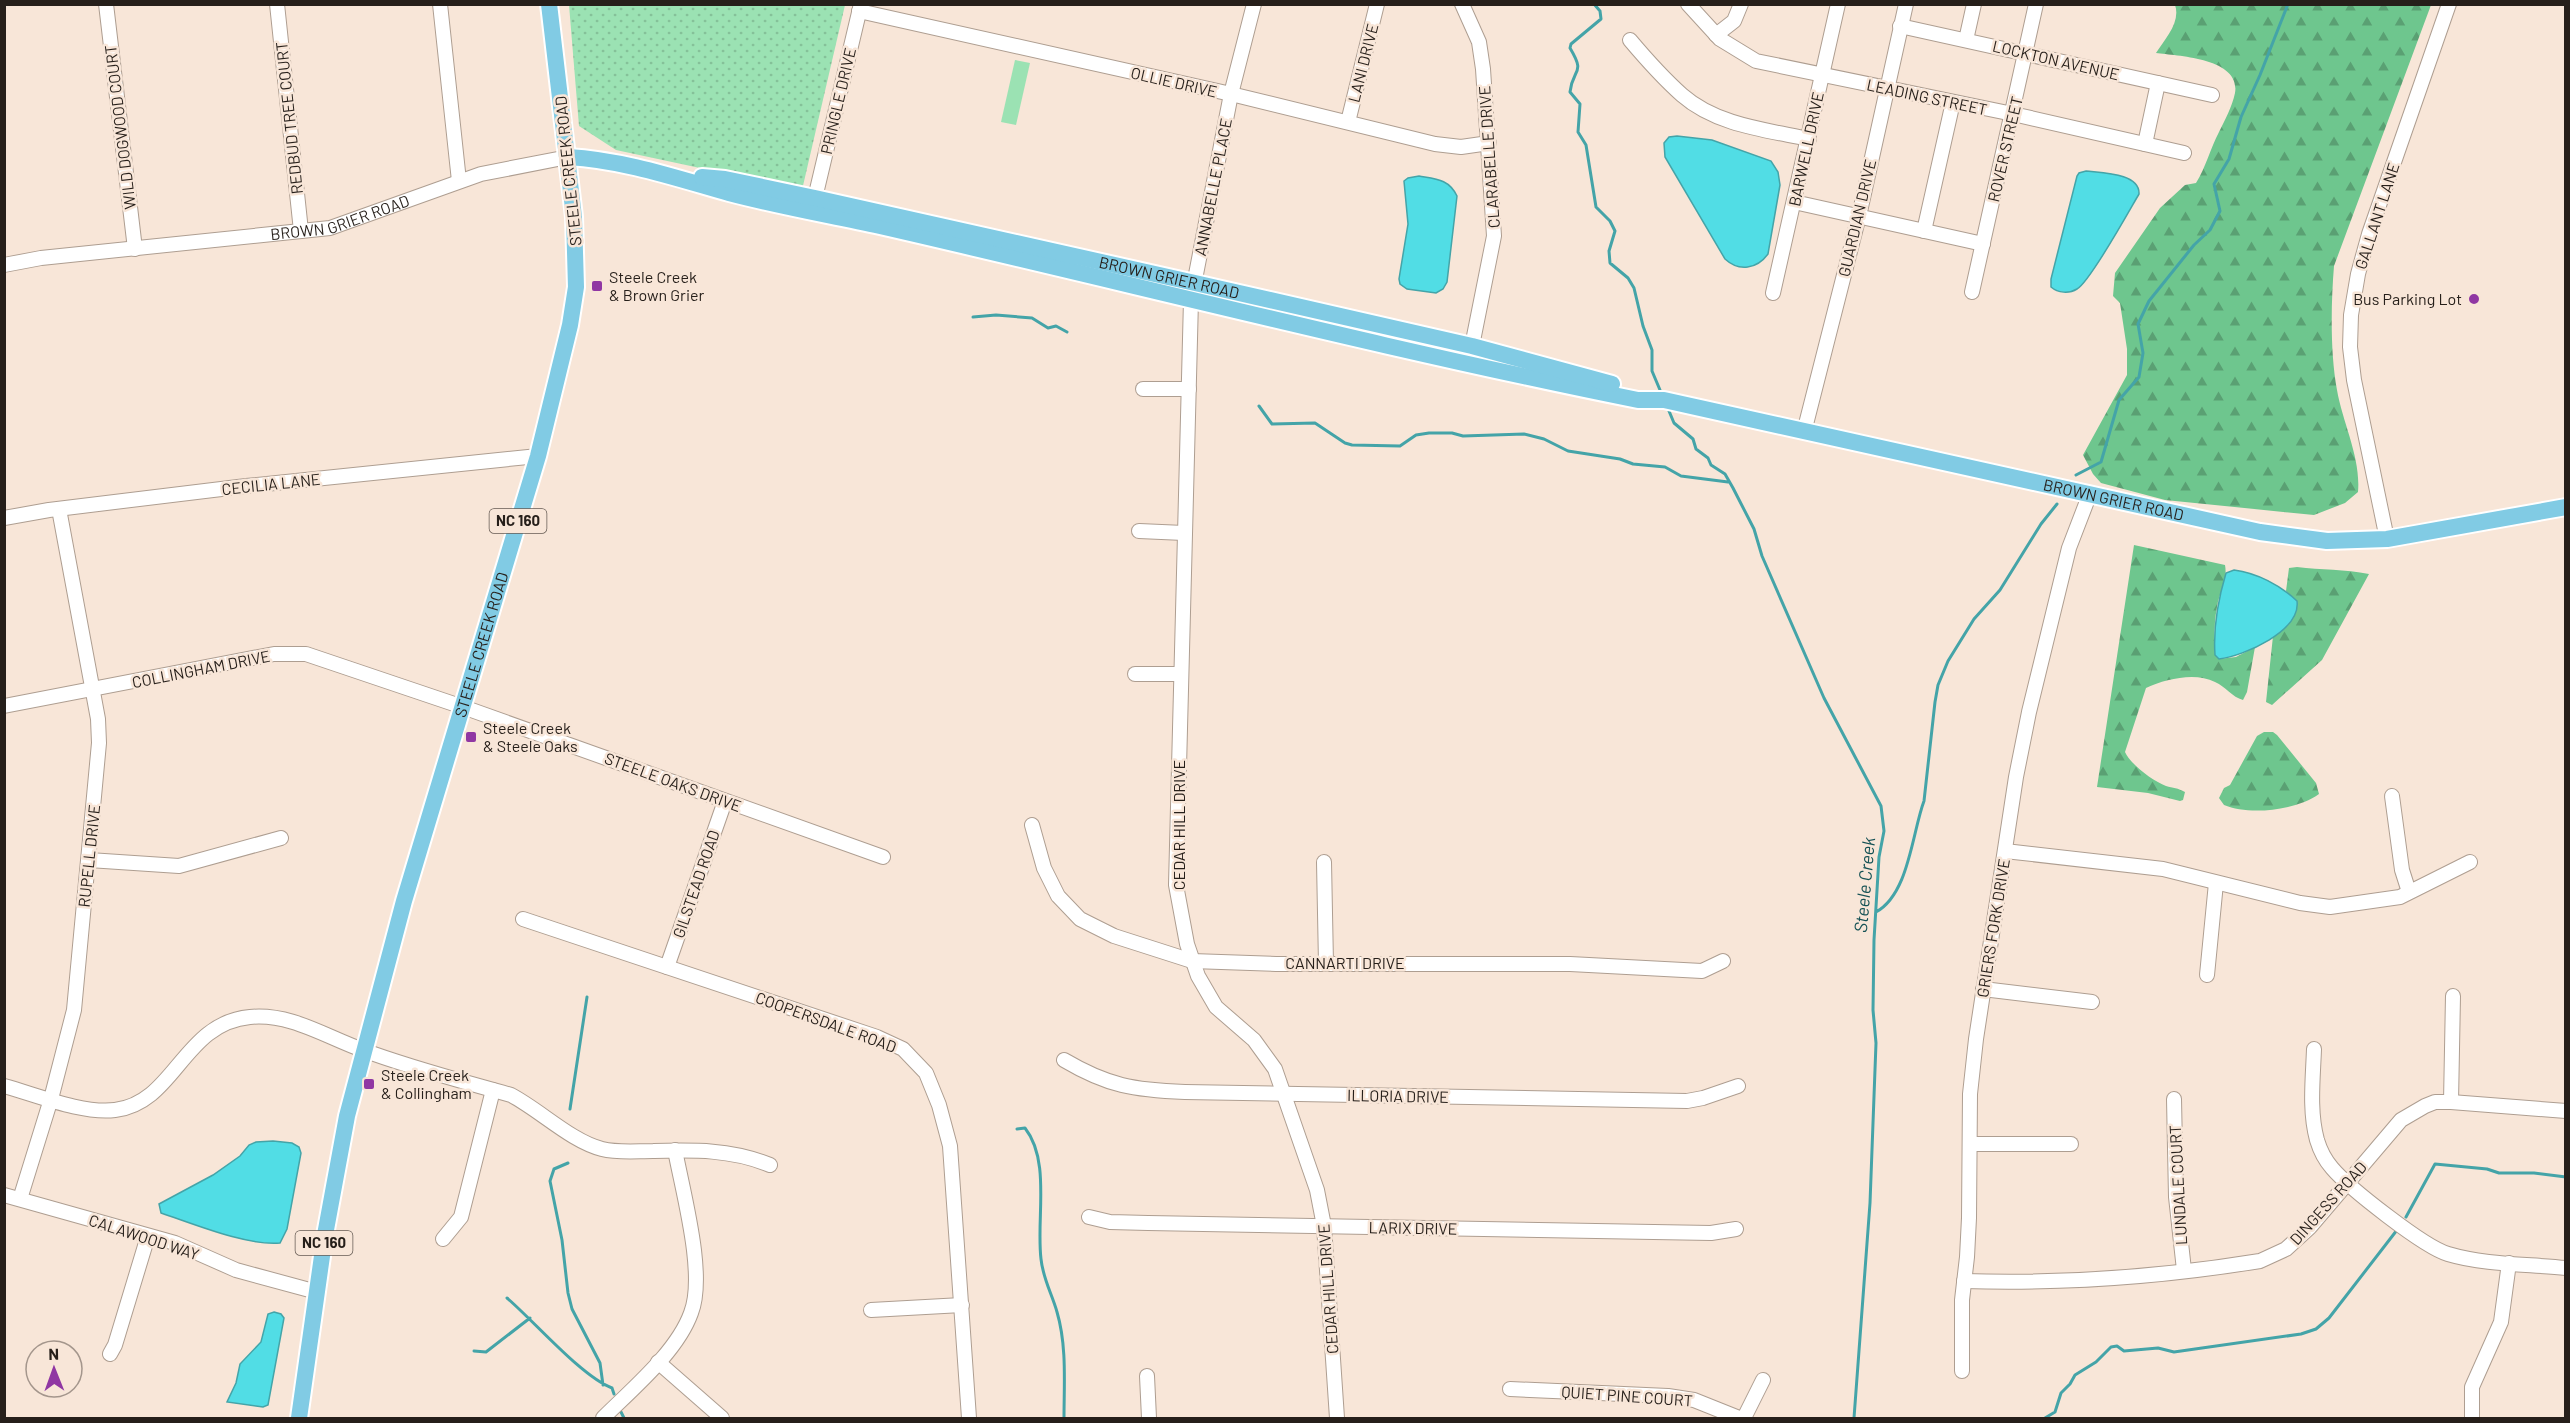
<svg xmlns="http://www.w3.org/2000/svg" width="2570" height="1423" viewBox="0 0 2570 1423" font-family="Barlow,sans-serif">
  <defs>
    <pattern id="grass-dots" width="8" height="8" patternUnits="userSpaceOnUse" patternTransform="scale(1.5)"><rect width="8" height="8" fill="#9be2b3"/><path d="M2 2h.1M6 6h.1" fill="none" stroke="#85c199" stroke-width="1.8" stroke-linecap="round"/></pattern>
    <pattern id="forest-firs" width="22" height="20" patternUnits="userSpaceOnUse" patternTransform="scale(1.5)"><rect width="22" height="20" fill="#6ec68e"/><path d="M5 1l3.5 6h-7zM16 11l3.5 6h-7z" fill="#5aa073"/></pattern>
  </defs>
  <rect width="100%" height="100%" fill="#f8e6d8"/>
  <!-- grass -->
  <path fill="url(#grass-dots)" d="M569 5H845L802 190 616 150 579 126Z"/>
  <!-- forest -->
  <path fill="url(#forest-firs)" d="M2175 5H2431L2334 266C2331 303 2330 352 2337 390 2343 424 2361 458 2358 492L2345 503 2314 515 2165 500 2101 483 2093 474 2083 455 2127 375V349L2120 303 2113 296 2115 273 2160 208 2185 185 2196 183C2206 167 2210 149 2219 132 2225 120 2232 107 2235 93 2241 58 2178 56 2156 53 2165 39 2181 22 2175 5Z
    M2134 545 2225 565C2228 580 2219 593 2217 607 2214 623 2214 639 2215 655L2219 659 2236 657 2255 647 2247 692 2243 700C2232 697 2226 687 2215 682 2195 672 2166 679 2146 688L2125 752C2131 765 2153 781 2166 786 2173 788 2178 788 2185 792L2183 800 2180 801 2148 793 2097 787Z
    M2297 567C2321 570 2345 569 2369 574L2322 660 2272 705 2266 702 2273 636 2288 625 2297 601 2286 591 2289 568Z
    M2264 732H2273L2277 735 2316 783 2319 794C2297 810 2250 816 2224 805L2219 798 2224 788 2230 785 2257 736Z"/>
  <!-- park -->
  <path fill="#9be2b3" d="M1015 60 1030 63 1016 125 1001 122Z"/>
  <!-- water -->
  <path fill="#51dde5" stroke="#44a4a8" stroke-width="1.5" d="M1677 136 1712 140 1771 161 1778 172 1780 185 1768 254C1757 269 1739 272 1725 259L1665 157 1664 143 1669 137Z
    M2086 171C2102 173 2140 173 2139 194 2129 211 2090 282 2077 289 2069 294 2058 293 2051 287V279L2077 176 2079 173Z
    M1419 176C1436 179 1449 179 1457 196L1447 282 1443 289 1436 293 1407 289 1400 284 1399 279 1408 224 1404 181 1408 178Z
    M2234 570C2257 573 2280 585 2297 601 2301 631 2244 656 2219 659L2215 655C2213 627 2218 600 2226 573Z
    M273 1141 292 1143 299 1147 301 1153 287 1229 280 1243C247 1246 194 1224 161 1213L159 1204 213 1175 240 1156 249 1145 256 1142Z
    M274 1312 281 1314 284 1318 268 1405 263 1407 227 1402 236 1383 240 1364 261 1342 268 1314Z"/>
  <g fill="none" stroke-linecap="round" stroke-linejoin="round">
    <!-- stream -->
    <path stroke="#44a4a8" stroke-width="3" d="M1594 4 1600 11 1601 19 1571 44 1570 48C1586 75 1573 67 1570 92L1580 104 1578 132 1586 145 1596 207 1610 221 1615 231 1609 251 1610 263 1628 278 1634 288 1643 326 1652 350V371L1660 390
      M973 317 996 315 1032 318 1048 328 1056 326 1067 332
      M1259 406 1272 424 1315 423 1345 443 1352 445 1400 446 1416 435 1429 433H1452L1463 436 1524 434 1544 439 1568 451 1620 459 1633 464 1665 467 1681 476 1728 482
      M1669 411 1674 423 1693 439 1696 449 1708 458 1711 465 1725 474 1733 488 1754 529 1762 556 1824 698 1881 806 1884 831 1879 857 1874 940 1873 1010 1876 1043 1870 1203 1854 1418
      M2076 475 2101 462 2119 400 2139 377 2143 353 2138 324 2149 301 2194 245 2210 230 2220 211 2214 184 2229 159 2241 117 2260 75 2288 4
      M1876 912C1909 894 1912 833 1924 801L1935 702 1938 685 1948 661 1974 619 2000 590 2041 524 2057 504
      M570 1109 587 997
      M1017 1129 1025 1128C1051 1161 1036 1219 1041 1259 1043 1279 1052 1294 1057 1312 1067 1346 1064 1384 1064 1418
      M568 1163 554 1169 550 1181 562 1240 568 1293 572 1309 600 1363 603 1385
      M2406 1217 2435 1164 2487 1169 2499 1173H2534L2566 1177
      M507 1298C534 1321 582 1377 612 1388L614 1394
      M474 1351 486 1352 530 1318
      M621 1412 624 1418
      M2045 1418 2055 1412 2061 1393 2070 1384 2075 1375 2096 1362 2111 1347 2117 1346 2124 1351 2158 1348 2174 1352 2301 1334 2316 1329 2329 1318 2397 1230"/>
    <!-- minor casing -->
    <g stroke="#ae9e91" stroke-width="16">
      <g id="minor">
        <path d="M106 4 135 249"/>
        <path d="M277 4 301 231"/>
        <path d="M440 4 459 181"/>
        <path d="M1254 4 1231 94 1191 300 1176 885 1187 944 1198 976 1216 1007 1254 1040 1275 1069 1317 1190 1324 1226 1337 1418"/>
        <path d="M1462 4 1479 42 1483 69 1494 236 1472 346"/>
        <path d="M1688 4 1720 39 1756 61 2013 114 2184 153"/>
        <path d="M859 11 1231 94 1435 144 1461 147 1489 143"/>
        <path d="M1900 26 2212 95"/>
        <path d="M1716 35 1734 21 1741 4"/>
        <path d="M1630 40C1646 59 1663 78 1682 95 1716 125 1766 130 1809 139"/>
        <path d="M1966 40 1974 4"/>
        <path d="M1348 122 1377 4"/>
        <path d="M2145 144 2158 83"/>
        <path d="M815 198 861 4"/>
        <path d="M1794 202 1983 244"/>
        <path d="M1924 231 1953 102"/>
        <path id="s1" d="M4 265 41 258 330 228 481 174 568 157"/>
        <path d="M1972 292 2036 4"/>
        <path d="M1773 293 1838 4"/>
        <path d="M1143 389H1189"/>
        <path d="M1804 432 1859 216 1906 4"/>
        <path d="M4 518 49 510 246 486 538 456"/>
        <path d="M1139 531 1184 533"/>
        <path d="M2387 539 2354 380 2350 347 2351 315 2358 274 2369 234 2449 4"/>
        <path d="M1135 674H1180"/>
        <path d="M4 706 274 654H306L463 707 883 857"/>
        <path d="M2392 796 2402 870 2409 892"/>
        <path d="M1032 825 1044 868 1058 896 1080 919 1114 936 1192 961 1276 964H1570L1702 971 1723 961"/>
        <path d="M2005 851 2163 869 2300 903 2330 907 2400 897 2470 862"/>
        <path d="M89 860 179 866 281 838"/>
        <path d="M1324 862 1326 964"/>
        <path d="M523 919 877 1037 903 1049 926 1073 939 1105 950 1146 969 1418"/>
        <path d="M667 967 725 801"/>
        <path d="M2207 975 2216 883"/>
        <path d="M1983 989 2092 1002"/>
        <path d="M2314 1049C2313 1078 2309 1111 2317 1140 2320 1150 2325 1160 2332 1168 2349 1188 2424 1247 2448 1254 2485 1265 2527 1264 2566 1268"/>
        <path d="M1064 1060C1108 1086 1134 1090 1185 1092L1687 1101 1703 1098 1738 1086"/>
        <path d="M4 1086C37 1095 82 1114 115 1110 175 1103 183 1023 250 1017 291 1013 326 1037 363 1050 411 1068 462 1081 511 1095 541 1111 571 1141 602 1149 618 1153 636 1151 653 1151 694 1150 731 1149 770 1165"/>
        <path d="M2174 1099 2176 1197 2184 1270"/>
        <path d="M2451 1102 2453 996"/>
        <path d="M1970 1144H2071"/>
        <path d="M4 1195 175 1243 236 1270 317 1292"/>
        <path d="M20 1199 51 1099 74 1010 99 743 98 719 59 509"/>
        <path d="M1089 1217 1110 1222 1148 1223 1711 1233 1736 1229"/>
        <path d="M443 1239 461 1217 493 1090"/>
        <path d="M1964 1281C2063 1284 2162 1277 2260 1261L2286 1249 2310 1227 2401 1120 2425 1106 2435 1102H2451L2566 1111"/>
        <path d="M871 1310 962 1305"/>
        <path d="M110 1354 115 1345 148 1236"/>
        <path d="M658 1362 722 1418"/>
        <path d="M1962 1371V1300L1967 1257 1969 1218 1970 1094 1976 1039 2016 777 2029 712 2069 548 2089 496"/>
        <path d="M1147 1376 1149 1418"/>
        <path d="M1510 1389 1668 1396 1694 1400 1739 1418"/>
        <path d="M603 1418C632 1389 677 1352 691 1313 706 1275 683 1193 675 1150"/>
        <path d="M1744 1418 1763 1380"/>
        <path d="M2472 1418V1387L2501 1322 2509 1263"/>
      </g>
    </g>
    <!-- major casing -->
    <g stroke="#fff" stroke-width="20">
      <g id="major">
        <path id="s2" d="M568 157C623 160 676 178 729 193 778 206 830 215 880 226 1133 284 1384 349 1638 400H1664L2260 532 2327 541 2387 539 2566 507"/>
        <path id="s3" d="M702 177 725 179 815 198 1195 283 1472 346 1612 384"/>
        <path id="s4" d="M299 1418 325 1235 347 1116 404 901 538 456 570 325 576 287 574 217 549 4"/>
      </g>
    </g>
    <!-- minor -->
    <use href="#minor" stroke="#fff" stroke-width="14"/>
    <!-- major -->
    <use href="#major" stroke="#81cbe4" stroke-width="16"/>
  </g>
  <!-- markers -->
  <g fill="#9037a3" stroke="#f8e6d8" stroke-width="2">
    <rect x="591" y="280" width="12" height="12" rx="3"/>
    <circle cx="2474" cy="299" r="6"/>
    <rect x="465" y="731" width="12" height="12" rx="3"/>
    <rect x="363" y="1078" width="12" height="12" rx="3"/>
  </g>
  <g text-anchor="middle" stroke-width="5" stroke-linejoin="round" paint-order="stroke">
    <!-- shield labels -->
    <g fill="#f8e6d8" stroke="#655b53" stroke-width="1.5">
      <rect x="489.5" y="509" width="57" height="24" rx="4.5"/>
      <rect x="295.5" y="1231" width="57" height="24" rx="4.5"/>
    </g>
    <g font-size="15" font-weight="bold" fill="#261f1a">
      <text x="518" y="526">NC 160</text>
      <text x="324" y="1248">NC 160</text>
    </g>
    <!-- street labels -->
    <g font-size="16" fill="#261f1a" stroke="#f8e6d8">
      <text transform="translate(2056 60) rotate(13)" y="6">LOCKTON AVENUE</text>
      <text transform="translate(1363 63) rotate(-76)" y="6">LANI DRIVE</text>
      <text transform="translate(1174 82) rotate(13)" y="6">OLLIE DRIVE</text>
      <text transform="translate(1927 97) rotate(12)" y="6">LEADING STREET</text>
      <text transform="translate(838 101) rotate(-77)" y="6">PRINGLE DRIVE</text>
      <text transform="translate(289 118) rotate(-96)" y="6">REDBUD TREE COURT</text>
      <text transform="translate(120 127) rotate(-97)" y="6">WILD DOGWOOD COURT</text>
      <text transform="translate(1806 149) rotate(-78)" y="6">BARWELL DRIVE</text>
      <text transform="translate(2005 149) rotate(-77)" y="6">ROVER STREET</text>
      <text transform="translate(1489 157) rotate(-94)" y="6">CLARABELLE DRIVE</text>
      <text transform="translate(568 171) rotate(-96)" y="6">STEELE CREEK ROAD</text>
      <text transform="translate(1213 187) rotate(-79)" y="6">ANNABELLE PLACE</text>
      <text dy="6" stroke="none"><textPath href="#s1" startOffset="340">BROWN GRIER ROAD</textPath></text>
      <text transform="translate(2377 216) rotate(-72)" y="6">GALLANT LANE</text>
      <text transform="translate(1857 218) rotate(-77)" y="6">GUARDIAN DRIVE</text>
      <text dy="6" stroke="none"><textPath href="#s3" startOffset="478">BROWN GRIER ROAD</textPath></text>
      <text transform="translate(271 484) rotate(-6)" y="6">CECILIA LANE</text>
      <text dy="6" stroke="none"><textPath href="#s2" startOffset="1584">BROWN GRIER ROAD</textPath></text>
      <text dy="6" stroke="none"><textPath href="#s4" startOffset="796">STEELE CREEK ROAD</textPath></text>
      <text transform="translate(201 669) rotate(-11)" y="6">COLLINGHAM DRIVE</text>
      <text transform="translate(673 782) rotate(20)" y="6">STEELE OAKS DRIVE</text>
      <text transform="translate(1179 825) rotate(-90)" y="6">CEDAR HILL DRIVE</text>
      <text transform="translate(89 856) rotate(-84)" y="6">RUPELL DRIVE</text>
      <text transform="translate(696 884) rotate(-71)" y="6">GILSTEAD ROAD</text>
      <text transform="translate(1993 928) rotate(-81)" y="6">GRIERS FORK DRIVE</text>
      <text x="1345" y="969">CANNARTI DRIVE</text>
      <text transform="translate(826 1022) rotate(20)" y="6">COOPERSDALE ROAD</text>
      <text transform="translate(1398 1096) rotate(1)" y="6">ILLORIA DRIVE</text>
      <text transform="translate(2178 1185) rotate(-93)" y="6">LUNDALE COURT</text>
      <text transform="translate(2328 1203) rotate(-48)" y="6">DINGESS ROAD</text>
      <text transform="translate(1413 1228) rotate(1)" y="6">LARIX DRIVE</text>
      <text transform="translate(144 1237) rotate(18)" y="6">CALAWOOD WAY</text>
      <text transform="translate(1328 1289) rotate(-94)" y="6">CEDAR HILL DRIVE</text>
      <text transform="translate(1627 1396) rotate(4)" y="6">QUIET PINE COURT</text>
    </g>
    <!-- poi labels -->
    <g font-size="16" fill="#261f1a" stroke="#f8e6d8" text-anchor="start">
      <text x="609" y="283">Steele Creek<tspan x="609" dy="18">&amp; Brown Grier</tspan></text>
      <text x="2462" y="305" text-anchor="end">Bus Parking Lot</text>
      <text x="483" y="734">Steele Creek<tspan x="483" dy="18">&amp; Steele Oaks</tspan></text>
      <text x="381" y="1081">Steele Creek<tspan x="381" dy="18">&amp; Collingham</tspan></text>
    </g>
    <!-- water labels -->
    <g font-size="18" font-style="italic" fill="#165255" stroke="#f8e6d8">
      <text transform="translate(1865 885) rotate(-85)" y="6">Steele Creek</text>
    </g>
  </g>
  <!-- border -->
  <rect width="2570" height="1423" fill="none" stroke="#261f1a" stroke-width="12"/>
  <!-- north arrow -->
  <g transform="translate(54 1369) rotate(359)"><circle r="28" fill="#f8e6d8" stroke="#a4968c" stroke-width="1.5"/>
  <path d="M0-4.5L10 22L0 15L-10 22Z" fill="#9037a3"/>
  <text y="-9" font-size="16" font-weight="bold" text-anchor="middle" fill="#261f1a">N</text>
  </g>
</svg>
